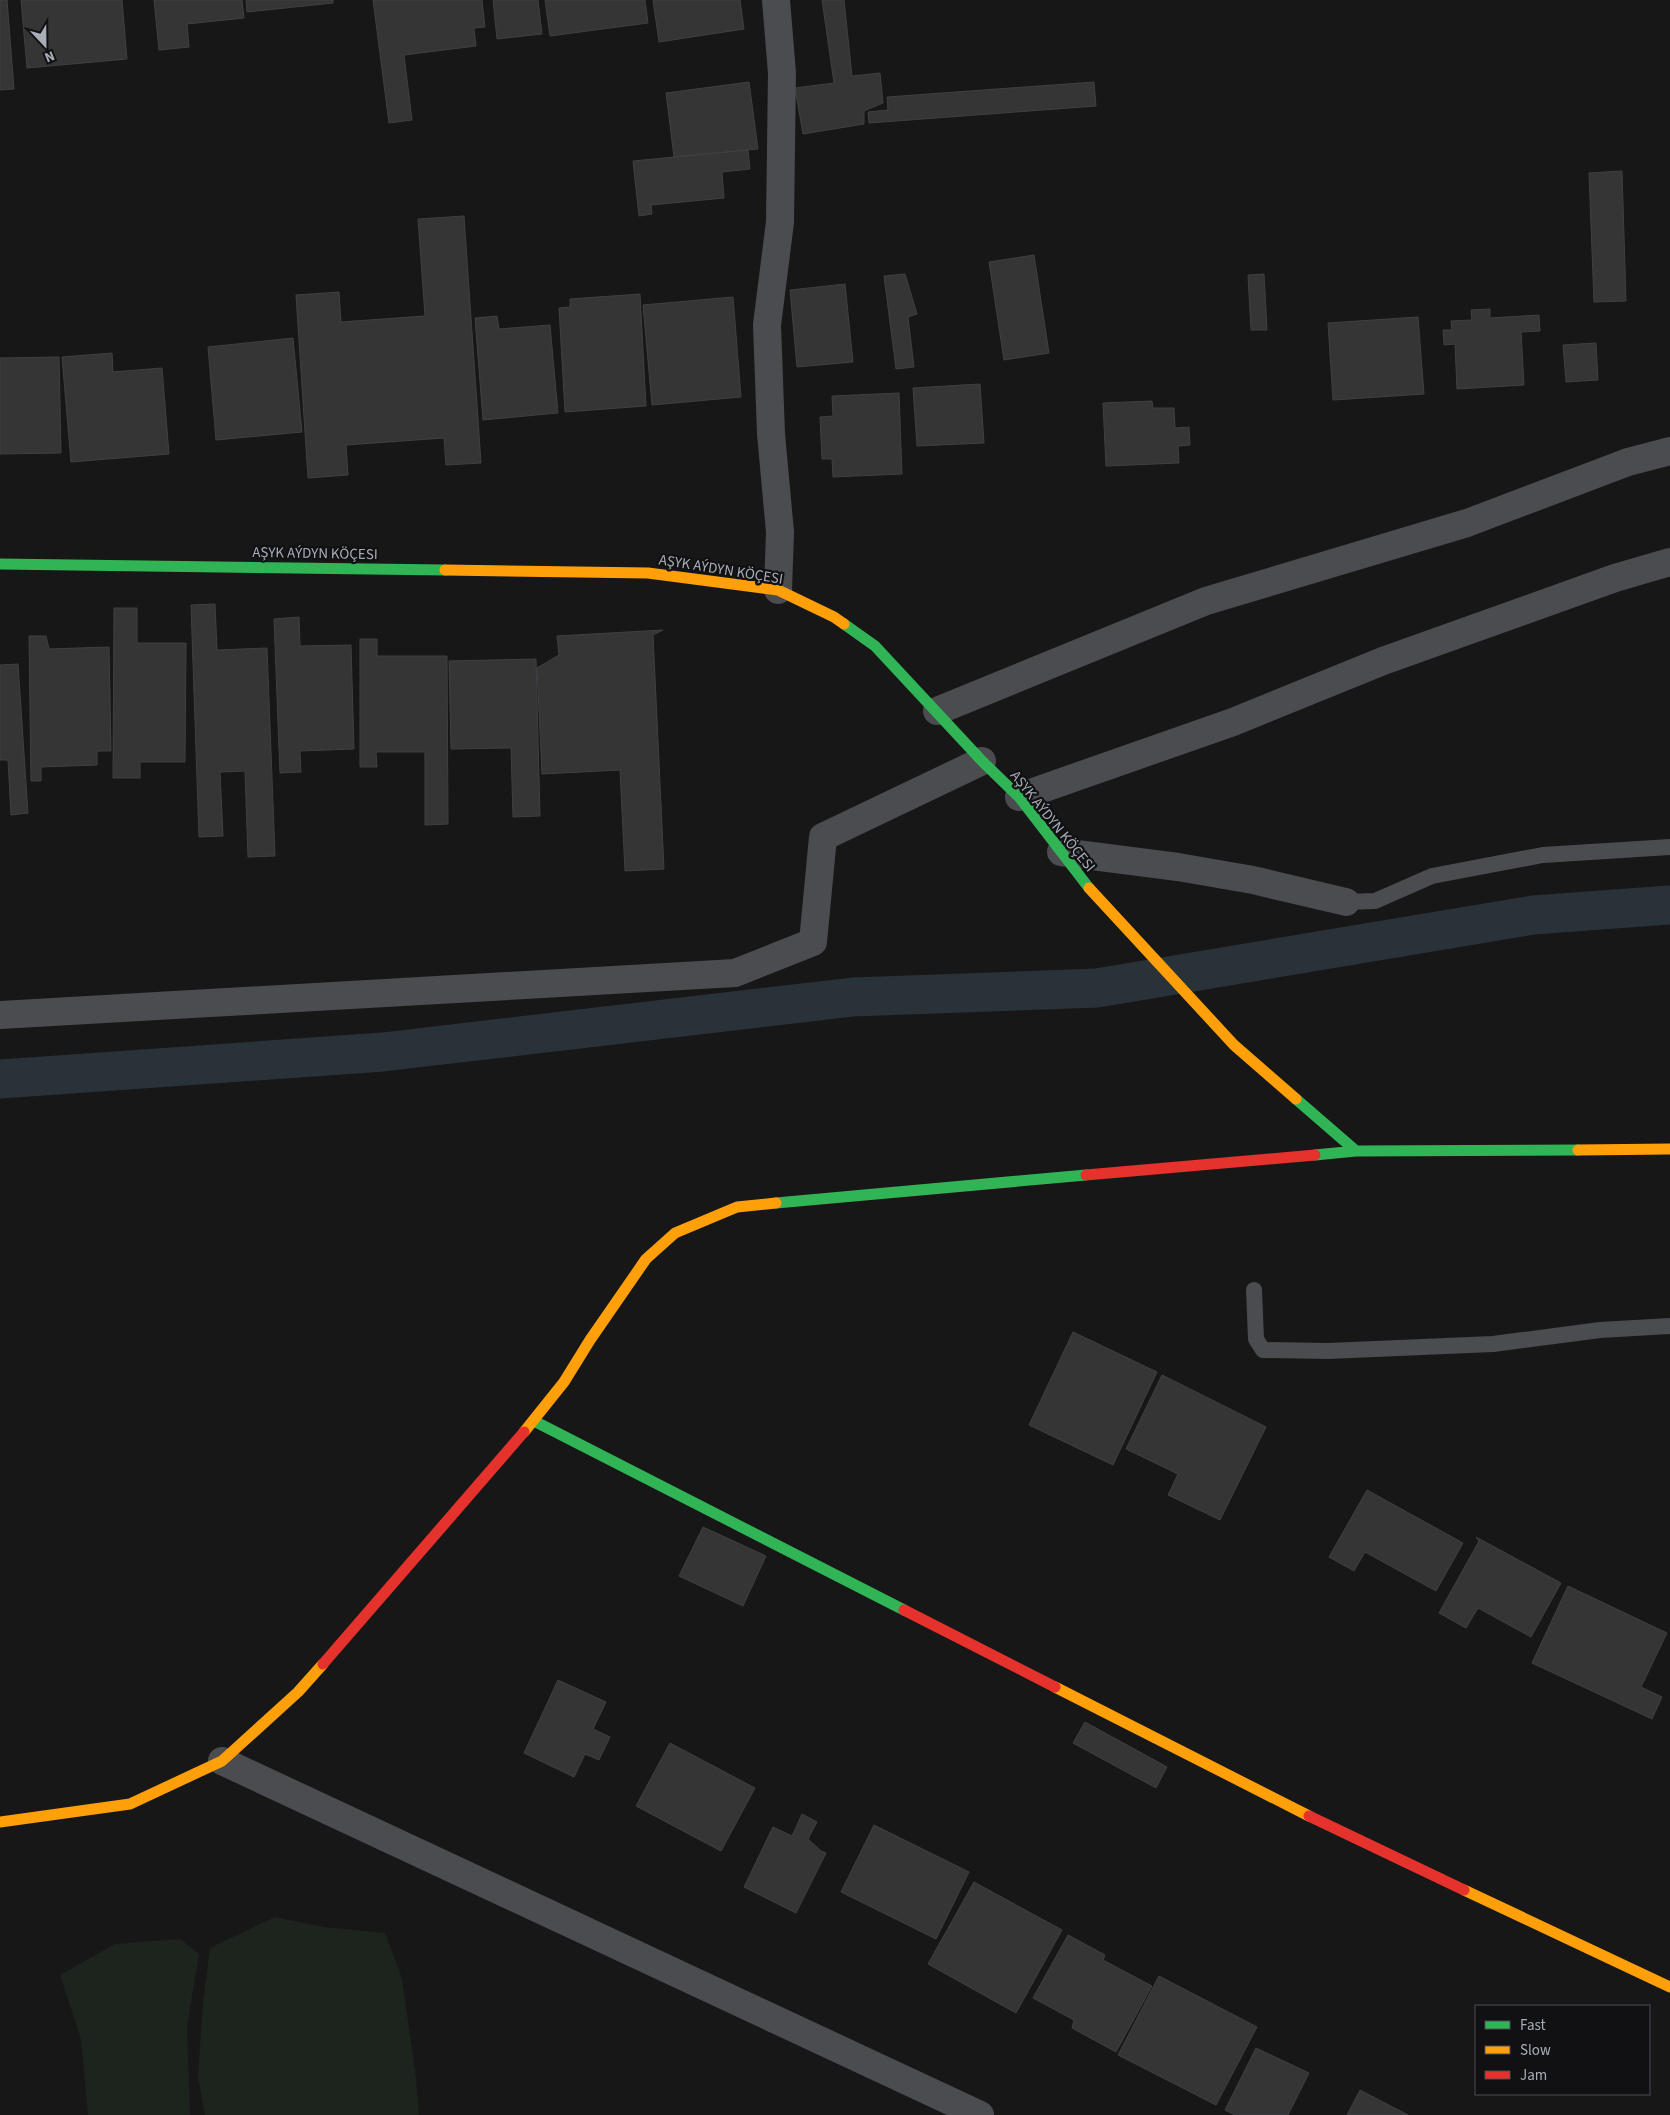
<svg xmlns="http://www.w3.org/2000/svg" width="1670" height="2115" viewBox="0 0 1670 2115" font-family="'Source Sans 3',sans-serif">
  <rect width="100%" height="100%" fill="#171717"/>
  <!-- green -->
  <path fill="#1d241e" d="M275 1917 323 1927 385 1933 402 1978 416 2078 419 2115H205L198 2077 203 2003 210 1948Z
    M180 1939 199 1954 187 2026 190 2115H88L81 2039 60 1975 115 1944Z"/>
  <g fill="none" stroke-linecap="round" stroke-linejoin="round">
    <!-- canal -->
    <path stroke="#2a3239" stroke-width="39" d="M0 1079 383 1052 853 997 1097 988 1533 915 1670 905"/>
  </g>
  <!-- building -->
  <path fill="#353536" stroke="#3f4043" d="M0 0H7L14 89 0 90Z
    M21 0H122L127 59 27 68Z
    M154 0H242L244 18 187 24 189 47 159 50Z
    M246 0H333V3L247 12Z
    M373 0H482L485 27 474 28 476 46 404 55 412 120 389 123Z
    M493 0H538L542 34 497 39Z
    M545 0H645L648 23 550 36Z
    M653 0H740L744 29 659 42Z
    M822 0H844L852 76 880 73 883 103 864 111V124L803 134 795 88 834 83Z
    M749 82 758 149 674 157 666 93Z
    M1094 82 1096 106 869 123 868 112 888 110 887 97Z
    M748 150 750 169 722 172 724 198 651 205 652 214 639 216 633 161Z
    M1622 171 1626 301 1594 302 1589 173Z
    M464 216 481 463 446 465 444 438 346 445 348 475 308 478 296 295 339 292 341 322 425 316 418 219Z
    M1034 255 1049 353 1004 360 989 262Z
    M905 274 917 314 908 317 914 367 896 369 884 276Z
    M1264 274 1267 330H1251L1248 275Z
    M845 284 853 362 797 367 790 290Z
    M640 294 646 406 565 412 559 308 570 307V299Z
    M733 297 741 397 652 405 643 305Z
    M1490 309V318L1539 315 1540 331 1521 332 1524 385 1457 389 1455 344 1444 345 1443 330H1452L1451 321 1472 320 1471 310Z
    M497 316 499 329 550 325 558 413 483 420 475 318Z
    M1418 317 1424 394 1333 400 1328 323Z
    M293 338 302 432 216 440 208 347Z
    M1596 343 1598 380 1566 382 1563 345Z
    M112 353 113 372 162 368 169 454 71 462 62 357Z
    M59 357 61 453 0 454V358Z
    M980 384 984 443 917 446 913 388Z
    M899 393 902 474 833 477 832 459H822L820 417 833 416 832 396Z
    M1152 401 1153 408H1174L1175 428 1189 427 1190 445 1178 446 1179 463 1106 466 1103 403Z
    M215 604 217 650 267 648 275 856 248 857 245 771 220 772 223 836 199 837 191 605Z
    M114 608H137V643H186L185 762H140V778H113Z
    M299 617 300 646 351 645 354 749 300 751 301 772 280 773 274 619Z
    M663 630 653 635 664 869 625 871 620 770 542 774 537 668 559 655 557 636Z
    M29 636H46L49 649 109 647 111 751H97V765L41 767V781H31Z
    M360 639H377V656H447L448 824 425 825V752H376L377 767H360Z
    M536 659 540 816 513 817 511 748 451 749 449 661Z
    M18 664 28 813 11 815 8 760H0V665Z
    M1073 1332 1157 1372 1113 1465 1029 1425Z
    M1162 1375 1266 1427 1220 1520 1168 1495 1178 1474 1126 1449Z
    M1367 1490 1463 1543 1436 1591 1365 1552 1354 1571 1329 1557Z
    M703 1527 766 1556 743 1606 679 1576Z
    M1476 1537 1561 1583 1531 1637 1478 1608 1466 1628 1439 1613 1479 1541Z
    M1568 1586 1667 1633 1641 1687 1662 1697 1652 1719 1532 1663Z
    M558 1680 606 1702 593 1729 610 1737 599 1760 585 1754 574 1777 524 1753Z
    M1085 1722 1167 1767 1156 1788 1073 1743Z
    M670 1743 755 1788 721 1851 636 1806Z
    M802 1814 817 1822 808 1839 821 1851 826 1853 796 1913 744 1887 773 1827 792 1836Z
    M874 1825 969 1872 936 1939 841 1892Z
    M974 1882 1062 1930 1016 2013 928 1964Z
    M1068 1935 1105 1955 1103 1960 1152 1986 1116 2052 1072 2028 1074 2020 1033 1998Z
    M1159 1976 1257 2027 1216 2105 1118 2055Z
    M1256 2048 1309 2073 1288 2115H1235L1225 2110Z
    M1360 2090 1408 2115H1347Z"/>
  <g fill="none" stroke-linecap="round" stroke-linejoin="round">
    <!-- lane -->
    <path stroke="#4b4c50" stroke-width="16" d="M1346 902 1375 901 1432 876 1543 855 1670 847
      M1254 1290 1256 1339 1263 1350 1328 1351 1493 1344 1600 1330 1670 1326"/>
    <!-- street -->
    <path stroke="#4b4c50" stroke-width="28" d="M776 0 782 73 780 222 767 325 771 434 780 532 778 590
      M937 711 1206 601 1467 523 1628 462 1670 451
      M1019 797 1233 722 1383 661 1615 578 1670 562
      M1061 852 1178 867 1253 880 1346 902
      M0 1015 735 973 813 942 823 837 982 761
      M222 1761 980 2115"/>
    <!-- fast -->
    <path stroke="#30b455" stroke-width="11" d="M0 564 445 570
      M844 624 875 646 982 761 1019 797 1089 888
      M1296 1099 1356 1151
      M1315 1155 1356 1151 1578 1150
      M776 1203 1086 1175
      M534 1421 904 1610"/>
    <!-- slow -->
    <path stroke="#ff9f0a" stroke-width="11" d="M445 570 648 573 778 590 834 617 844 624
      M1089 888 1234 1045 1296 1099
      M1578 1150 1670 1149
      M524 1432 564 1382 590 1340 646 1259 675 1233 737 1207 776 1203
      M1055 1687 1309 1816
      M0 1822 130 1804 222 1761 298 1692 323 1664
      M1464 1890 1670 1987"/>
    <!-- jam -->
    <path stroke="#e5322d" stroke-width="11" d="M1086 1175 1315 1155
      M904 1610 1055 1687
      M323 1664 524 1432
      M1309 1816 1464 1890"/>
  </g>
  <g text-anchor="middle" stroke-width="4.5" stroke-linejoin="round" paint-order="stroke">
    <!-- street labels -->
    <g font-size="15" fill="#a8adb8" stroke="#111113">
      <text transform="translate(315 553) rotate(1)" y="5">AŞYK AÝDYN KÖÇESI</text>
      <text transform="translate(721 569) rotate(9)" y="5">AŞYK AÝDYN KÖÇESI</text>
      <text transform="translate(1053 821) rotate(51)" y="5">AŞYK AÝDYN KÖÇESI</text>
    </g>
  </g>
  <!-- legend -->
  <rect x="1475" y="2005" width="175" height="90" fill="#111113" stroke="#4d4f55"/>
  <rect x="1485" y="2021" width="25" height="8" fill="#30b455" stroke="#4d4f55"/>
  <text x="1520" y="2030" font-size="15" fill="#a8adb8">Fast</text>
  <rect x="1485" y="2046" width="25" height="8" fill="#ff9f0a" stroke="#4d4f55"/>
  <text x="1520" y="2055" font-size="15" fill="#a8adb8">Slow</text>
  <rect x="1485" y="2071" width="25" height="8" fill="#e5322d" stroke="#4d4f55"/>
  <text x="1520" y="2080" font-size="15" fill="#a8adb8">Jam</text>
  <!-- north arrow -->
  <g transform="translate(45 45) rotate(158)" stroke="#111113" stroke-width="4" paint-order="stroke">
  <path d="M0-4L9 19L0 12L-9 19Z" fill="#a8adb8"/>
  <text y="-8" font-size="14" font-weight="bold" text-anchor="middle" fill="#a8adb8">N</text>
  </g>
</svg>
